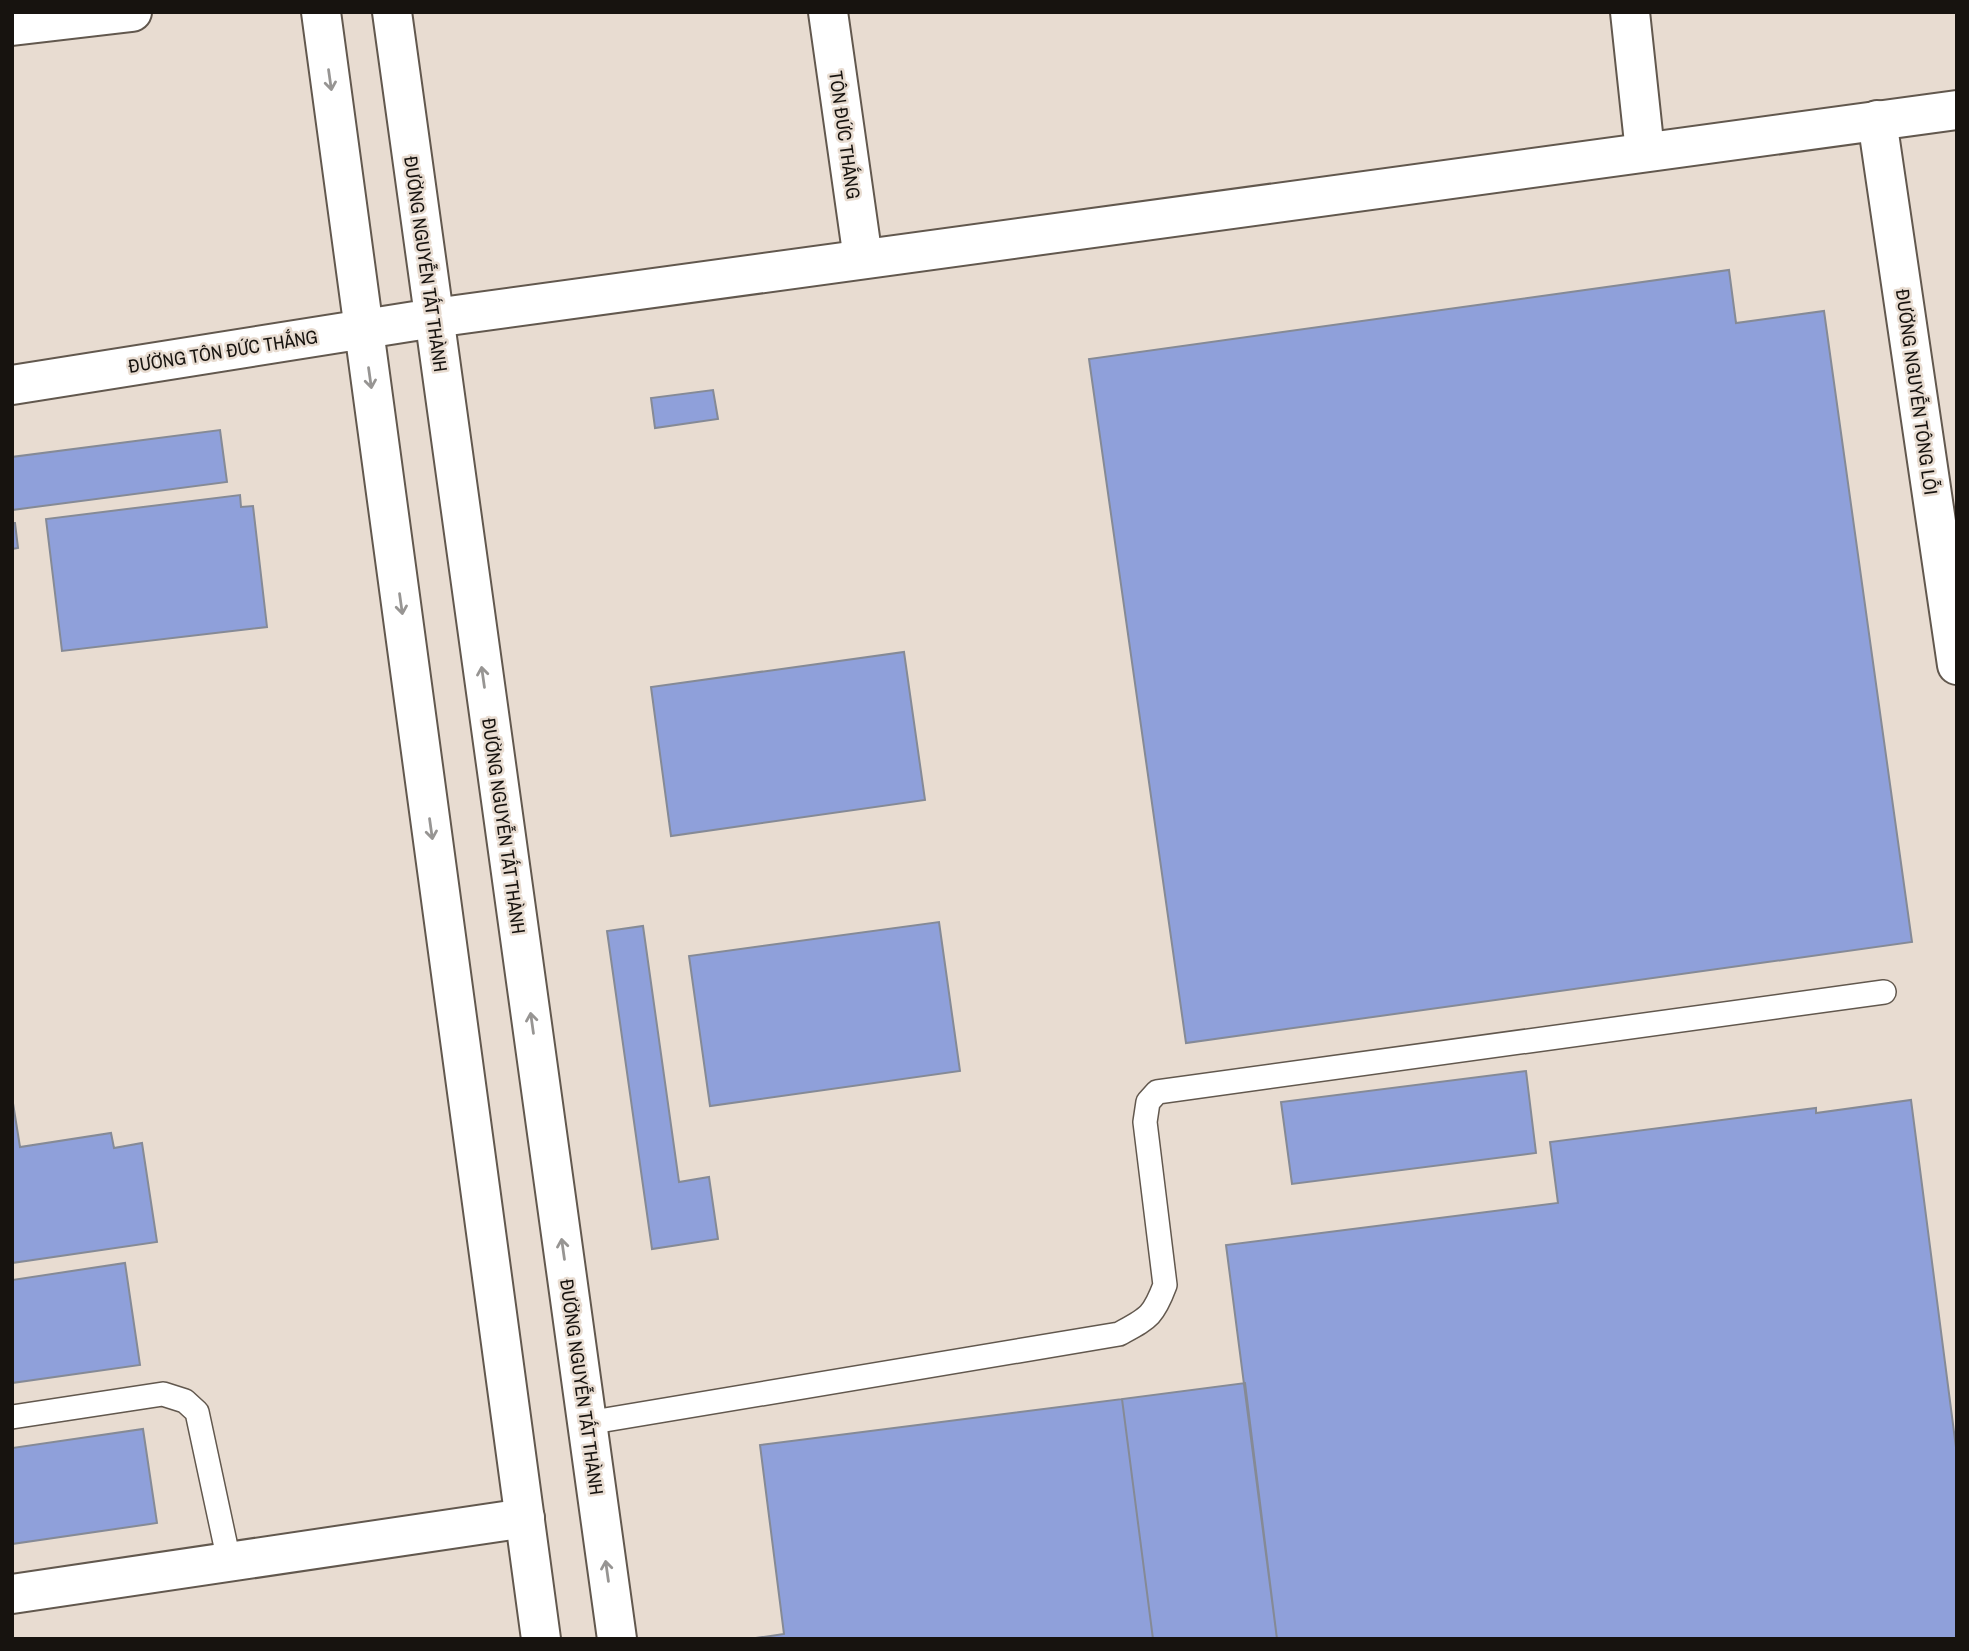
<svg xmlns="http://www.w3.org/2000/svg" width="1969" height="1651" viewBox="0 0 1969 1651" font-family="'Archivo Narrow',sans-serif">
  <rect width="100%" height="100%" fill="#e8dcd1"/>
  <!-- building -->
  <path fill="#8fa0da" stroke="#858a96" stroke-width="2" d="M1729 270 1736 323 1824 311 1912 942 1186 1043 1089 359Z
    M713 390 718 419 655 428 651 398Z
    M220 430 227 482 12 510V457Z
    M240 495 241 507 253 506 267 627 62 651 46 519Z
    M12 523H15L18 548 12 549Z
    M904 652 925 800 671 836 651 687Z
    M939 922 960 1071 710 1106 689 956Z
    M643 926 679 1182 709 1177 718 1239 652 1249 607 931Z
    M1526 1071 1536 1153 1292 1184 1281 1102Z
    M12 1097 20 1147 111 1133 114 1148 142 1143 157 1242 12 1263Z
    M1911 1100 1957 1455V1639H1277L1226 1245 1558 1203 1550 1142 1816 1108V1113Z
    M125 1263 140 1365 12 1383V1280Z
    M1245 1383 1277 1639H1153L1122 1399Z
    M1122 1399 1153 1639H749L784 1634 760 1445Z
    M143 1429 157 1523 12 1544V1448Z"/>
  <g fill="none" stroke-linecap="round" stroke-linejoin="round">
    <!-- service casing -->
    <g stroke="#62584e" stroke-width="26">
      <path id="service" d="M12 1417 163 1394 185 1401 197 1412 229 1561
        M587 1423 1119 1334C1148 1318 1153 1317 1165 1285L1145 1122 1148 1102 1157 1092 1884 992"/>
    </g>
    <!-- minor casing -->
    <g stroke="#62584e" stroke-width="42">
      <path id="minor" d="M828 12 863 259
        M1630 12 1645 152
        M12 26 132 12
        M1877 120 1957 665
        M12 1594 525 1518"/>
    </g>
    <!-- tertiary casing -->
    <g stroke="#62584e" stroke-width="42">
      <path id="tertiary" d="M434 318 1957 110"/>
    </g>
    <!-- secondary casing -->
    <g stroke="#62584e" stroke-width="42">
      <path id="secondary" d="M321 12 541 1639
        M392 12 617 1639
        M12 385 434 318"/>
    </g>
    <!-- service -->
    <use href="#service" stroke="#fff" stroke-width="23"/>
    <!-- minor -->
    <use href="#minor" stroke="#fff" stroke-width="38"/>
    <!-- tertiary -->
    <use href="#tertiary" stroke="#fff" stroke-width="38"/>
    <!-- secondary -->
    <use href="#secondary" stroke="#fff" stroke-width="38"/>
  </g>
  <!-- one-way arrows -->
  <defs><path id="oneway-shaft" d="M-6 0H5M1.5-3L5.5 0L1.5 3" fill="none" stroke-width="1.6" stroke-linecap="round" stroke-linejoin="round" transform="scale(1.75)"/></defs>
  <g stroke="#979593">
    <use href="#oneway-shaft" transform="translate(330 80) rotate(82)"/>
    <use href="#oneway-shaft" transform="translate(370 378) rotate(82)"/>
    <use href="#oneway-shaft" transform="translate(401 604) rotate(82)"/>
    <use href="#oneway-shaft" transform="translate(483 677) rotate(-98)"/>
    <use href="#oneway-shaft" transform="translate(431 829) rotate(82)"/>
    <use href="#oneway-shaft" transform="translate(532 1023) rotate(-98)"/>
    <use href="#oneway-shaft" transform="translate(563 1249) rotate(-98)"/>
    <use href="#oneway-shaft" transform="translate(607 1571) rotate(-98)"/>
  </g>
  <g text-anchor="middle" stroke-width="5" stroke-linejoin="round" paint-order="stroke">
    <!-- street labels -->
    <g font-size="19" fill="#17130f" stroke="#e8dcd1">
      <text transform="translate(845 135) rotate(82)" y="7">TÔN ĐỨC THẮNG</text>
      <text transform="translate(426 264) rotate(82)" y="7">ĐƯỜNG NGUYỄN TẤT THÀNH</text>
      <text transform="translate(223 351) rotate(-9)" y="7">ĐƯỜNG TÔN ĐỨC THẮNG</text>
      <text transform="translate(1917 392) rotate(82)" y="7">ĐƯỜNG NGUYỄN TÔNG LỖI</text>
      <text transform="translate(504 826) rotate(82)" y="7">ĐƯỜNG NGUYỄN TẤT THÀNH</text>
      <text transform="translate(582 1387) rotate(82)" y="7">ĐƯỜNG NGUYỄN TẤT THÀNH</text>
    </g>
  </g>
  <!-- border -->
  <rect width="1969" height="1651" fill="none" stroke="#17130f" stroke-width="28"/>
</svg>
